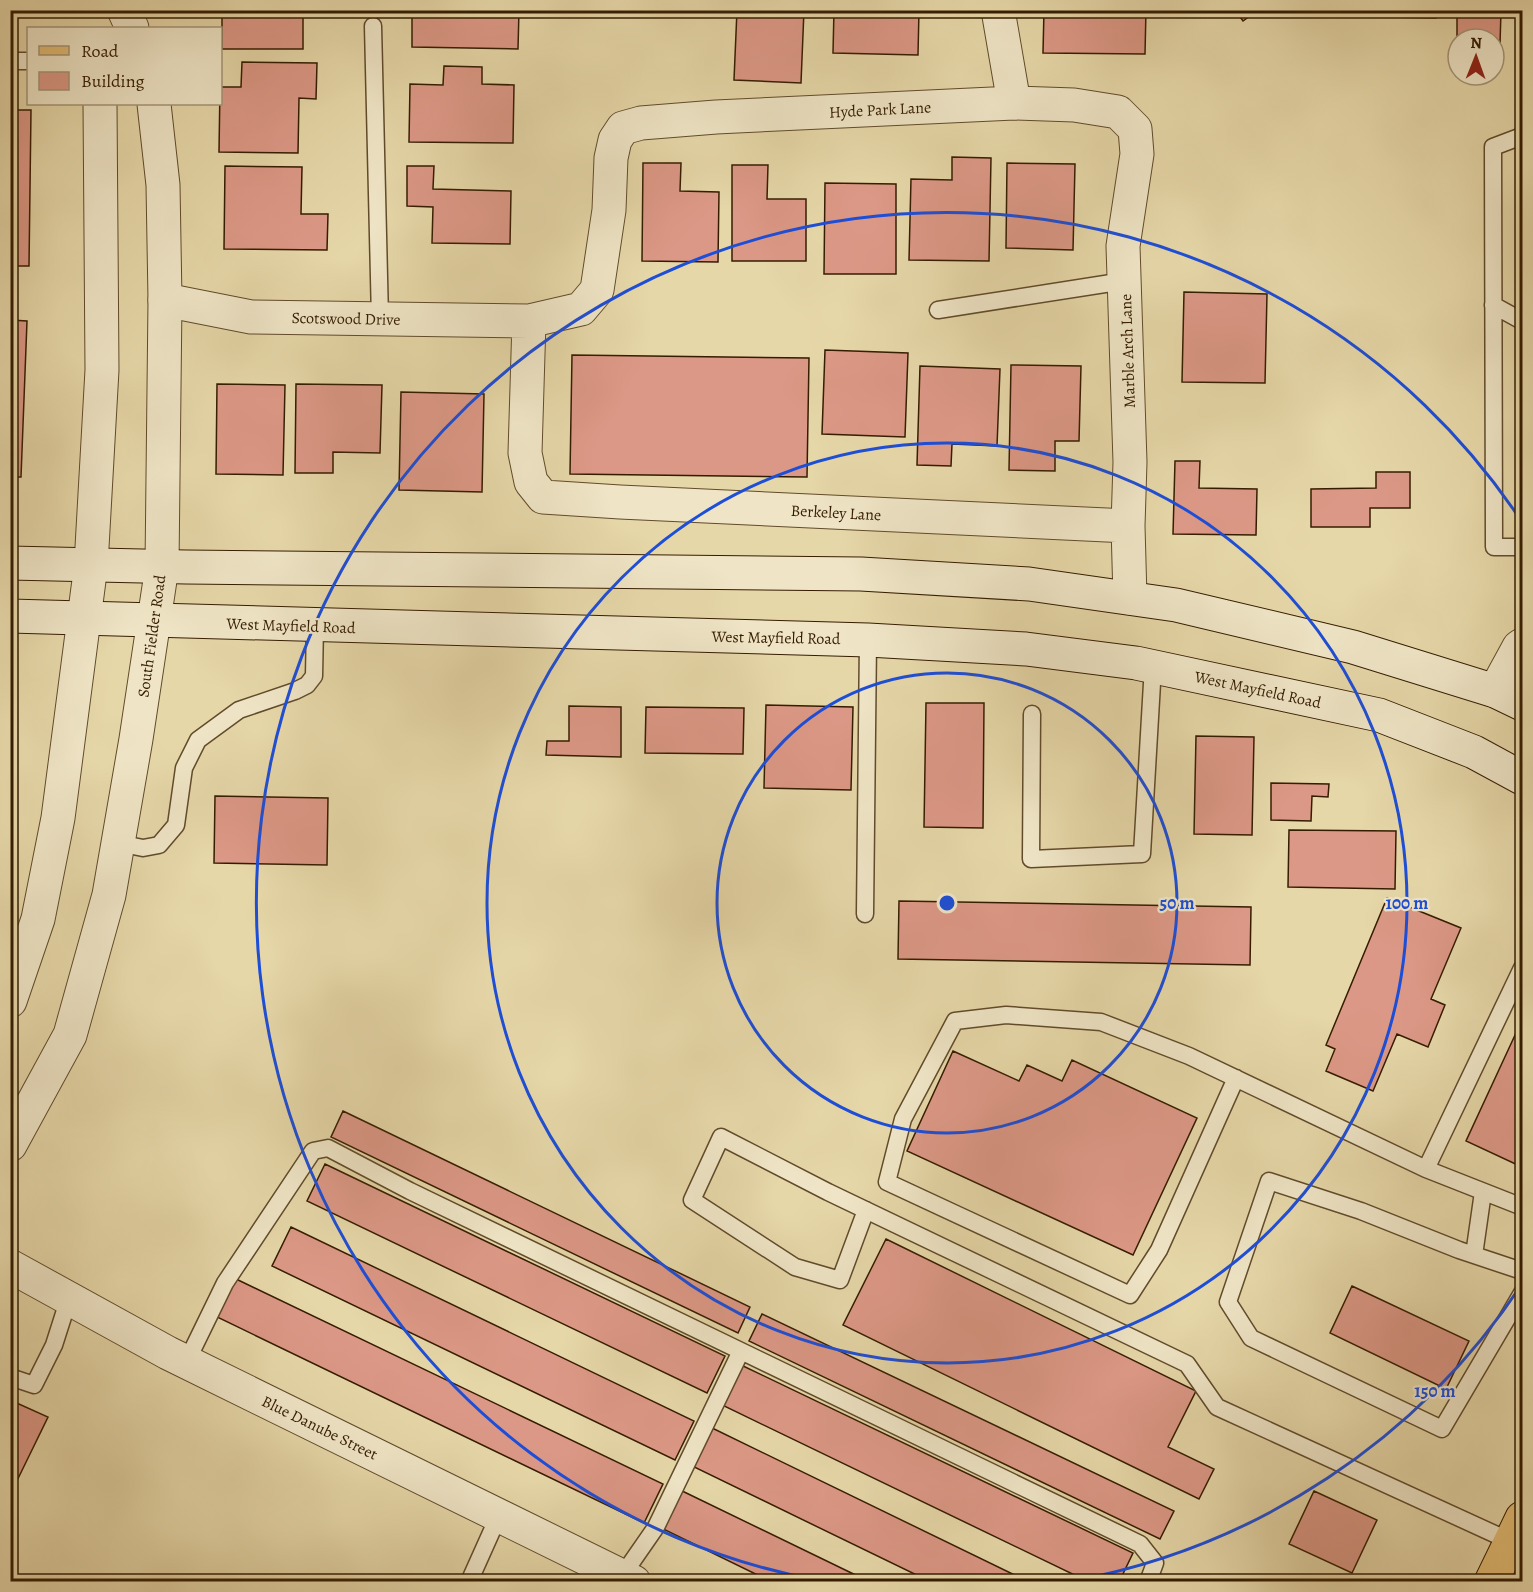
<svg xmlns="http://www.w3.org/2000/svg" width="1533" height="1592" viewBox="0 0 1533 1592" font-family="Alegreya,serif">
  <rect width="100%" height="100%" fill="#e6d7a8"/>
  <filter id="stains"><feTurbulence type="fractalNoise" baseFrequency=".00333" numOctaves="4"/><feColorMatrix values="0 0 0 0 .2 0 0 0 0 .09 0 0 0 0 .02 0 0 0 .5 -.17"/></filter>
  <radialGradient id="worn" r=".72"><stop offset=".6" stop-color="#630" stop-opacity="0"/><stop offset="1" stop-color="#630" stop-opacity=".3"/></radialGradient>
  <!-- building -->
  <path fill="#dc9886" stroke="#351c01" stroke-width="1.5" d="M222 10H272V15H303V49H222Z
    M412 10H519L518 49 412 47Z
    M737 10H804L801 83 734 80Z
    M834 10H919L918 55 833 53Z
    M1044 10H1146L1145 54 1043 53Z
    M1235 10H1258L1243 21Z
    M1341 10H1436V18L1341 16Z
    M1457 10H1522V11H1501L1500 44H1494V39H1458L1457 43Z
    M242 62 317 63 316 99 299 98 298 153 219 152 220 87H241Z
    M444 66 482 67V84L514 85 513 143 409 142 410 84 443 85Z
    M10 110H31L29 266H10Z
    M952 157 991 158 989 261 909 260 911 179 952 180Z
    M643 163H681L680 191 719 192 718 262 642 261Z
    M1007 163 1075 164 1073 250 1006 248Z
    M732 165H768L767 199H806V261H732Z
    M225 166 302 167 301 214H328L327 250 224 249Z
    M407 166H434L433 189 511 191 510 244 432 243 433 207 407 206Z
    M825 183 896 184V274H824Z
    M1184 292 1267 294 1265 383 1182 382Z
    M10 320 27 321 21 477H10Z
    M825 350 908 353 905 437 822 434Z
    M572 355 809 358 807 477 570 474Z
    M1011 365 1081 366 1079 441H1055V471L1009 470Z
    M920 366 1000 369 997 446 952 444 951 466 917 465Z
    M217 384 285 385 283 475 216 474Z
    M296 384 382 385 380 453 333 452V473H295Z
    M401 392 484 394 482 492 399 490Z
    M1175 461H1200L1199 488 1257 489 1256 535 1173 534Z
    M1376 472H1410V508H1370V527H1311V489L1376 488Z
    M926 703H984L983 828 924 827Z
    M766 705 853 707 851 790 764 788Z
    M569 706 621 707V757L546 755 547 741H569Z
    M646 707 744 708 743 754 645 753Z
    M1196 736 1254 737 1252 835 1194 834Z
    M1271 783 1329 784 1328 797 1312 796 1311 821 1271 820Z
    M215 796 328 798 327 865 214 863Z
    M1289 830 1396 831 1395 889 1288 887Z
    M1387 898 1461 928 1431 999 1445 1005 1428 1047 1397 1034 1373 1091 1326 1071 1335 1049 1326 1045Z
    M899 901 1251 907 1250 965 898 959Z
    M1522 1020V1167L1466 1141Z
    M953 1051 1019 1081 1027 1065 1062 1081 1072 1060 1197 1118 1133 1255 907 1151Z
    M343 1111 750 1307 738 1333 331 1137Z
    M325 1164 725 1356 707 1393 307 1201Z
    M291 1227 694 1421 675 1460 272 1266Z
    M886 1239 1196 1391 1168 1447 1214 1469 1199 1499 843 1325Z
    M234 1278 663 1484 644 1523 215 1316Z
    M1352 1286 1469 1341 1446 1389 1330 1333Z
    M762 1314 1174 1511 1160 1539 749 1341Z
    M739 1364 1133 1553 1119 1582H1089L720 1404Z
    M10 1400 48 1417 10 1495Z
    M708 1426 1029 1582H931L690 1465Z
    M676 1488 870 1582H772L657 1526Z
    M1314 1491 1377 1520 1352 1573 1289 1544Z"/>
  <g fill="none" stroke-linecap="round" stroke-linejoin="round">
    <!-- service casing -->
    <g stroke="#614b2b" stroke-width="19">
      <path id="service" d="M373 26 380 319
        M10 61H28
        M1522 136 1493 147 1494 547H1522
        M1493 305 1522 321
        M938 310 1124 281
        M1032 714 1031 859 1142 854 1153 666
        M118 843 143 848 159 845 176 825 184 768 198 740 239 710 295 691 307 685 314 676 315 625
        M865 914 868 640
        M1522 968 1426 1169 1520 1206 1522 1203
        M1236 1078 1159 1250 1130 1295 887 1182 903 1119 955 1021 1006 1015 1101 1022 1189 1056 1426 1169
        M866 1210 840 1280 795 1267 692 1200 721 1137 828 1192 1187 1364 1217 1407 1512 1542
        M1474 1255 1483 1192
        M1522 1271 1459 1250 1361 1211 1269 1181 1228 1302 1251 1338 1442 1429 1522 1293
        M187 1361 225 1283 313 1151 328 1148 410 1191 1140 1544 1155 1563 1148 1582
        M10 1377 34 1385 54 1345 69 1298
        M622 1576 656 1527 741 1351
        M469 1582 499 1515"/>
    </g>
    <!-- minor casing -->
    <g stroke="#614b2b" stroke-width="35">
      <path id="minor" d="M998 10 1014 103
        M165 300 251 317 529 321
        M1128 526 620 502 543 497 531 482 525 453 529 321 581 309 597 290 609 210 611 158 615 140 623 128 641 123 716 117 1014 103 1074 105 1118 112 1135 129 1137 154 1123 246 1130 462 1128 526 1130 598
        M1495 691 1519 647 1522 645
        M10 1266 168 1353 634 1582"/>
    </g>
    <!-- tertiary casing -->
    <g stroke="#614b2b" stroke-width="35">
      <path id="tertiary" d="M124 10 132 28
        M10 1001 38 919 58 818 91 565 102 370 100 104
        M10 1145 70 1035 109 895 136 739 162 567 165 300 163 185 154 104"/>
    </g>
    <!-- secondary casing -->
    <g stroke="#351c01" stroke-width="35">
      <path id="secondary" d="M10 563 186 567 861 574 1029 584 1176 605 1353 647 1495 691 1522 704
        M10 616 868 640 1026 649 1136 663 1379 715 1474 752 1522 778"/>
    </g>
    <!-- primary casing -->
    <g stroke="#351c01" stroke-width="35">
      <path id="primary" d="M1491 1582 1522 1518"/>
    </g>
    <!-- service -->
    <use href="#service" stroke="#efe5c6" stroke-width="16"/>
    <!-- minor -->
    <use href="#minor" stroke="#efe5c6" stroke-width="33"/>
    <!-- tertiary -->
    <use href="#tertiary" stroke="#efe5c6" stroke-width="33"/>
    <!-- secondary -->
    <use href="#secondary" stroke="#efe5c6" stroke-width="33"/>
    <!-- primary -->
    <use href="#primary" stroke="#e3bc74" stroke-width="33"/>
  </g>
  <!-- distance rings -->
  <g fill="none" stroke="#1d4ed8" stroke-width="3">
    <circle cx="947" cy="903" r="230"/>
    <circle cx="947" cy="903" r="460"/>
    <path d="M1522 1284A690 690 0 0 1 1073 1581M821 1581A690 690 0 1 1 1522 522"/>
  </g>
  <g text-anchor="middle" stroke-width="4.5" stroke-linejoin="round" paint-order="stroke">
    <!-- street labels -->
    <g font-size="16" fill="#351c01" stroke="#efe5c6">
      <text transform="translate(880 109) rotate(-3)" y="6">Hyde Park Lane</text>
      <text transform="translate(346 318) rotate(1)" y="6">Scotswood Drive</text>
      <text transform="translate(1127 351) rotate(-92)" y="6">Marble Arch Lane</text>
      <text transform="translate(836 512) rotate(3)" y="6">Berkeley Lane</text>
      <text transform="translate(291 625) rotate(2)" y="6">West Mayfield Road</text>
      <text transform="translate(151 636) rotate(-82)" y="6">South Fielder Road</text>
      <text transform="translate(776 637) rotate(1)" y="6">West Mayfield Road</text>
      <text transform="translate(1258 689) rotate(12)" y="6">West Mayfield Road</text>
      <text transform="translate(320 1427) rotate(26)" y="6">Blue Danube Street</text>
    </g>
  </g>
  <circle cx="947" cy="903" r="9" fill="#1d4ed8" stroke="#efe5c6" stroke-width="3"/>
  <g font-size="18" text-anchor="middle" font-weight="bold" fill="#1d4ed8" stroke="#efe5c6" stroke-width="4.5" stroke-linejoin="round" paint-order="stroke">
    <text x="1177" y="909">50 m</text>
    <text x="1407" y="909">100 m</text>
    <text x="1435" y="1397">150 m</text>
  </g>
  <!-- margin -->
  <rect width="1533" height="1592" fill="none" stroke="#e6d7a8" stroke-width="36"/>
  <rect x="12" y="12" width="1509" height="1568" fill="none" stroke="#351c01" stroke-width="3"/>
  <rect x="18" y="18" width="1497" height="1556" fill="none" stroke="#351c01" stroke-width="1.5"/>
  <!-- legend -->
  <rect x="27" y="27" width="195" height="78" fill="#efe5c6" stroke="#a59577" stroke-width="1.5"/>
  <rect x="39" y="46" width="30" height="9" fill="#e3bc74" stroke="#a59577" stroke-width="1.5"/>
  <text x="81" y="57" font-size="18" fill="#351c01">Road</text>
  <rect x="39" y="72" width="30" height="18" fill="#dc9886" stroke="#a59577" stroke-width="1.5"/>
  <text x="81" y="87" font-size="18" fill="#351c01">Building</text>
  <!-- north arrow -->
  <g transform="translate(1476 57) rotate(1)"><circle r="28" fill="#efe5c6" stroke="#a59577" stroke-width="1.5"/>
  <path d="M0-4.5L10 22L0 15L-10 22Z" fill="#8f2418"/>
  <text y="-9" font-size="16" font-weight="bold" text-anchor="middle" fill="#351c01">N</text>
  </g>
  <rect width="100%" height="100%" filter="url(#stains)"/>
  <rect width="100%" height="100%" fill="url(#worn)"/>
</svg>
